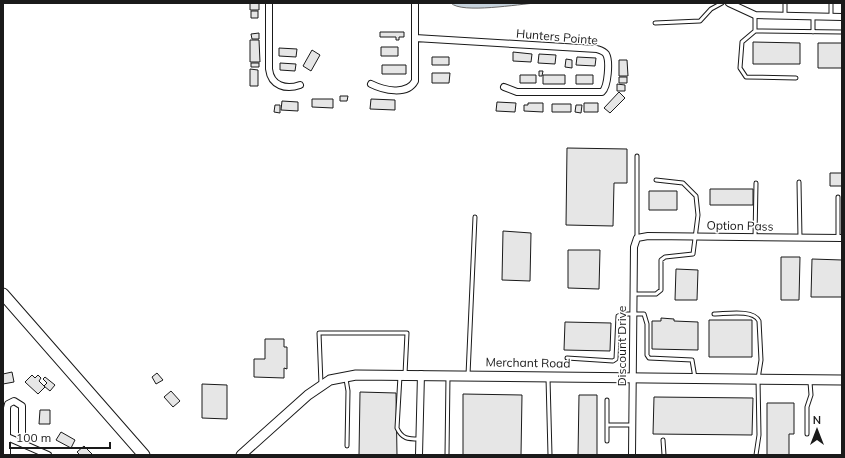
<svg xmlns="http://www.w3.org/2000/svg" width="845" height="458" viewBox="0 0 845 458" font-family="Mulish,sans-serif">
  <rect width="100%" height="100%" fill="#fff"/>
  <!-- water -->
  <path fill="#c6d2dc" stroke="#6a6a6a" d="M451 3H536C520 4 461 14 451 3Z"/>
  <!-- building -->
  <path fill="#e6e6e6" stroke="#1a1a1a" d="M250 3H259V10H250Z
    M251 11H258V18H251Z
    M380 32H404V37H399V40H396V37H380Z
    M259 33V39H252L251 34Z
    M250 40H259L260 62H250Z
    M753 42 800 43V64H753Z
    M818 43H842V68H818Z
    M381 47H398V56H381Z
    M279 48 297 49 296 57 279 56Z
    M312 50 320 55 311 71 303 66Z
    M513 52 532 54 531 62 513 61Z
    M539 54 556 55 555 64 538 63Z
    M432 57H449V65H432Z
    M577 57 596 58 595 66 576 65Z
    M566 59 572 60V68L565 67Z
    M619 60H627L628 76H619Z
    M251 63H259V67H251Z
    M280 63 296 64 295 71 280 70Z
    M382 65H406V74H382Z
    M250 69 258 70V86H250Z
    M539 71H543L542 76H539Z
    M432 73H450L449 83H432Z
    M520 75H536V83H520Z
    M543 75H565V84H543Z
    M576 75H593V84H576Z
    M619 77H627V83H619Z
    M617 84 625 85V91H617Z
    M619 92 625 98 610 113 604 108Z
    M340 96H348L347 101H340Z
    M312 99H333V108L312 107Z
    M371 99 395 100V110L370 109Z
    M282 101 298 102V111L281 110Z
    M497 102 516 103 515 112 496 111Z
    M528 103H543V112L524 111V105H528Z
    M584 103H598V112H584Z
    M552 104H571V112H552Z
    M275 105H280V113L274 112Z
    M576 105H582L581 113 575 112Z
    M567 148 627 149V183H614L613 226 566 225Z
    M830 173H842V186H830Z
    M710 189H753V205H710Z
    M649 191H677V210H649Z
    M503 231 531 233 530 281 502 280Z
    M568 250H600L599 289 568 288Z
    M781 257H800L799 300H781Z
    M812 259 842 260V297H811Z
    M676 269 698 270 697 300H675Z
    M661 318 674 319V321L698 322V350L652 349V321H661Z
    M709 320H752V357H709Z
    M565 322 611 323 610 351 564 350Z
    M265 339H284V347H287V369L284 368V378L254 377V359H265Z
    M12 372 14 382 3 384V374Z
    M157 373 163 380 156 384 152 377Z
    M32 375 35 378 38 375 41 378 39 381 45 387 38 394 25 382Z
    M45 377 55 385 50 391 44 386 47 383 43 379Z
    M202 384 227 385V419L202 418Z
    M171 391 180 401 173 407 164 397Z
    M360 392 396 393 397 455H359Z
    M463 394 522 395 521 455H463Z
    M579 395H597V455H578Z
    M654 397 753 398 752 435 653 434Z
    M767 403H794V434H789V455H767Z
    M40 410H50V424H39Z
    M61 432 75 440 71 448 56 440Z
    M84 446 93 455H80L77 452Z"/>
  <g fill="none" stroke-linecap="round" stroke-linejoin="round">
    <!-- lane casing -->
    <g stroke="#1a1a1a" stroke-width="5">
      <path id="lane" d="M755 15V31L842 32
        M785 16V3
        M813 16V32
        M831 17V3
        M655 23 700 21 711 9 722 3
        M755 31 742 42 740 68 746 77 796 78
        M637 156V238
        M799 182 800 238
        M838 197V238
        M755 237 756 183
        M633 294H656L661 290V260L665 257 693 254 698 215 696 196 683 183 656 180
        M714 314C726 314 753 309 759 321L761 360 758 379 759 435 756 455
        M567 358 613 361 616 359 618 316 623 314H644L647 324V355L649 358 692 360 695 378
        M468 375 475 217
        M400 376 397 428C402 439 408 439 419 439
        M548 378 550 455
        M346 379 348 391 347 446
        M321 384 319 333H407L405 374
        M607 400V425H632
        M607 425V441
        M807 434V407L811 395 810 382
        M663 440 664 455
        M447 455 448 376"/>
    </g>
    <!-- street casing -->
    <g stroke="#1a1a1a" stroke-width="8">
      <path id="street" d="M269 3V69C271 86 286 90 300 85
        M729 3 755 15 842 17
        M415 38 597 49C600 50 604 51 606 54 610 61 608 87 602 92H517L504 87
        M371 84C383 90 407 96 415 81V3
        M5 436 48 455
        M7 455V408L8 404 14 401 22 406V442
        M419 455 421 374
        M632 455 634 247 637 238 648 236 842 238"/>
    </g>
    <!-- secondary casing -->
    <g stroke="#1a1a1a" stroke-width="11">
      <path id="secondary" d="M241 455 308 395 330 380 356 375 842 380"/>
    </g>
    <!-- highway casing -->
    <g stroke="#1a1a1a" stroke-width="13">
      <path id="highway" d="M3 294 144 455"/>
    </g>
    <!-- lane -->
    <use href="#lane" stroke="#fff" stroke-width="3"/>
    <!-- street -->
    <use href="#street" stroke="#fff" stroke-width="6"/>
    <!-- secondary -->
    <use href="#secondary" stroke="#fff" stroke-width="9"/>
    <!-- highway -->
    <use href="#highway" stroke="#fff" stroke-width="11"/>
  </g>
  <g text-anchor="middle" stroke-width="3" stroke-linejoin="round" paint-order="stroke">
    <!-- street labels -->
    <g font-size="12" fill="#1a1a1a" stroke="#fff">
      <text transform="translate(557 37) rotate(5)" y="4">Hunters Pointe</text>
      <text transform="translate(740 226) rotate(1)" y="4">Option Pass</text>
      <text transform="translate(622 346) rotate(-90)" y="4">Discount Drive</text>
      <text transform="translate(528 363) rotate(1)" y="4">Merchant Road</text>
    </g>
  </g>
  <!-- border -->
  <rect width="845" height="458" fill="none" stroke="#1a1a1a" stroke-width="8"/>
  <!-- north arrow -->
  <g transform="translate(817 430)" stroke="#ffffff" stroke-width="3" paint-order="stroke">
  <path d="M0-3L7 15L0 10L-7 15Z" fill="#1a1a1a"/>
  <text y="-6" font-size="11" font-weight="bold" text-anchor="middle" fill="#1a1a1a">N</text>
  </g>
  <!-- scale -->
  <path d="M10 442v6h100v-6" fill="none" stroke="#1a1a1a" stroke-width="2"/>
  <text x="16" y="442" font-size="12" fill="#1a1a1a" stroke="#ffffff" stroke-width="3" paint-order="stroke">100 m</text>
</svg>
